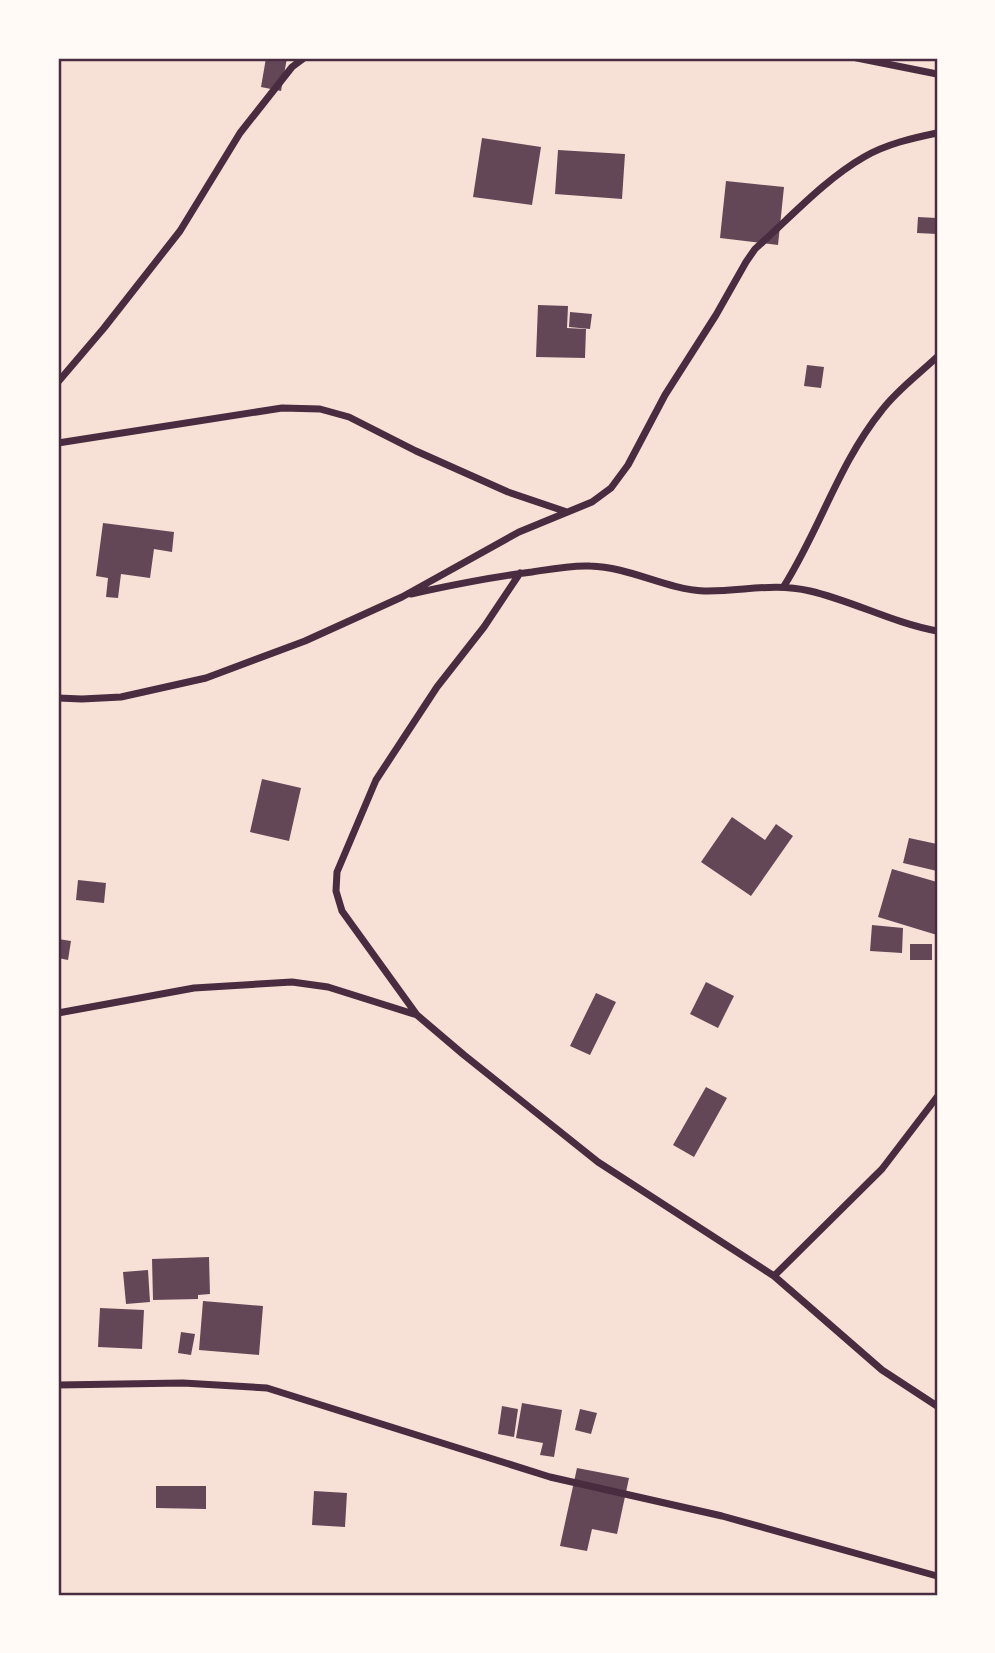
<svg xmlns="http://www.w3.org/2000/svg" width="995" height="1653" viewBox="0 0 995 1653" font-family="Helvetica,sans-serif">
  <rect width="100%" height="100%" fill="#f7e1d7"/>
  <!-- building -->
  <path fill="#644757" d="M266 58H287L281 91 261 87Z
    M482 138 541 147 532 205 473 197Z
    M558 150 625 154 622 199 555 194Z
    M726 181 784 187 778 245 720 238Z
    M918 217 937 218V234L917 233Z
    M538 305 568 306 567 328 586 329 585 358 536 357Z
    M570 312 592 314 590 329 569 327Z
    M807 365 824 367 821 388 804 386Z
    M103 523 174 532 172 552 154 549 150 578 121 574 118 598 106 597 108 578 96 576Z
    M262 779 301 788 289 841 250 832Z
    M732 817 765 840 776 824 793 836 751 896 701 862Z
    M909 838 937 844V871L903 863Z
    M892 869 937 882V935L878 917Z
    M78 880 106 883 104 903 76 900Z
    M872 925 903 928 902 953 870 951Z
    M58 939 71 941 68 960 58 958Z
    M910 944H932V960H910Z
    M706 982 734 996 718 1028 690 1014Z
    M596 993 616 1002 590 1055 570 1046Z
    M706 1087 727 1098 694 1157 673 1145Z
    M209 1257 210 1294 198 1295V1299L153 1300 152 1259Z
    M148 1270 150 1302 126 1304 123 1272Z
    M203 1301 263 1306 259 1355 199 1350Z
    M100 1308 144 1310 142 1349 98 1347Z
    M181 1332 195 1334 191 1355 178 1353Z
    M522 1403 562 1410 554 1457 540 1455 543 1443 516 1438Z
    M502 1406 518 1409 514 1437 498 1434Z
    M580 1409 597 1413 591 1434 575 1430Z
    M577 1468 629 1478 617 1534 592 1529 587 1551 560 1546Z
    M156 1486H206V1509L156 1508Z
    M314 1491 347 1493 345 1527 312 1525Z"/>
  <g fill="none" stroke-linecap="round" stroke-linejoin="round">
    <!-- minor -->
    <path stroke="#4a2c40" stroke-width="7" d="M857 58 937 74
      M58 382 104 328 180 231 240 133 292 67 304 58
      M58 443 282 408 320 409 349 417 416 451 508 492 567 512
      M520 573 484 627 437 687 376 780 337 872 336 891 342 911 417 1015 464 1055 598 1162 774 1276 882 1370 937 1406
      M784 586C820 529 839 463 882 410 897 390 919 374 937 357
      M411 594C452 585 491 577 532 572 551 569 571 565 590 566 630 567 665 589 704 591 742 592 772 582 810 591 853 601 893 623 937 631
      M58 698 82 699 121 697 206 678 305 641 402 597 519 532 592 502 611 488 628 465 665 395 716 315 746 262 755 249C790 218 824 180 864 157 886 144 913 138 937 133
      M58 1013 194 988 292 982 328 987 417 1015
      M774 1276 882 1169 937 1097
      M58 1385 183 1383 267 1388 550 1477 722 1516 937 1576"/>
  </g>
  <!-- border -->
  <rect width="995" height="1653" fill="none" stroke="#fffaf5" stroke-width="119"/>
  <rect x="60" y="60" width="876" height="1534" fill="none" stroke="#4a2c40" stroke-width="2.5"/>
</svg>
